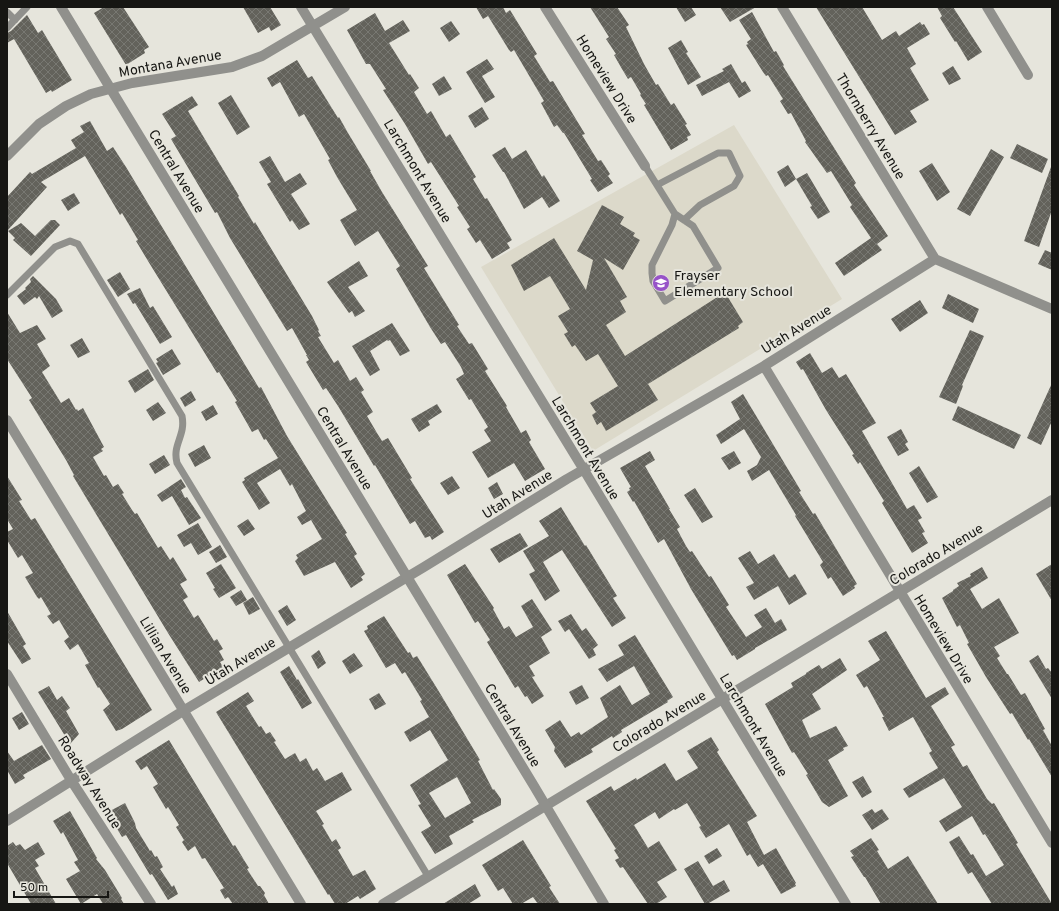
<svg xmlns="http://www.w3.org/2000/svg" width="1059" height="911" viewBox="0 0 1059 911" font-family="Overpass,sans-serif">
  <defs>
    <pattern id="building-cross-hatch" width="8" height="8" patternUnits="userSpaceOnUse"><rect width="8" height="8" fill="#63625b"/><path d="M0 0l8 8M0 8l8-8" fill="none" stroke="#787872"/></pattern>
  </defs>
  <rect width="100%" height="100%" fill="#e6e5dc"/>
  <!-- built -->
  <path fill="#dcd9ca" d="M734 125 842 299 593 451 481 267Z"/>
  <!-- building -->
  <path fill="url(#building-cross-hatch)" fill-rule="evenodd" d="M104 7H123L149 47 144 50 145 53 126 65 94 13Z
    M243 7H270L281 25 271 31 269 27 258 33Z
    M476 7H503L506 13 510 10 537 54 534 56 550 82 553 81 574 116 585 134 582 135 598 161 601 160 610 174 608 176 613 183 598 192 590 180 592 179 564 133H563L557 125 554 127 541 103 544 101 514 50 511 52 509 50 488 16 483 19Z
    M590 7H617L629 25 626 27 644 64 656 85 658 84 671 105 674 103 687 124 685 125 691 135 687 137 688 140 671 150 644 105 646 104 640 95 641 94 631 77 628 79 622 69 614 55 616 54 606 39 609 37Z
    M676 7H691L696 15 685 22Z
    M720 7H756L730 22Z
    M816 7H862L882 40 896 31 899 36 920 22 922 25 924 24 930 34 907 48 916 64 910 68 929 100 910 111 917 122 895 135Z
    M937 7H953L982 52 968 61 956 41 955 42 940 18 942 16Z
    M752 12 774 52 776 51 784 65 783 66 856 183 854 185 888 236 877 244 882 250 844 276 835 263 871 238 850 207 852 205 831 171 827 173 805 142 806 141 791 113 788 114 780 101 783 99 768 75 766 76 763 72 746 45 748 44 747 42 751 39 739 20Z
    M375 13 385 31 403 20 410 31 389 43 409 75 410 74 419 88 414 92 427 114 431 111 446 137 450 134 476 177 473 179 485 199 487 198 512 240 507 243 510 248 492 259 480 240 476 243 467 229 470 227 457 207 459 206 431 162 428 164 405 124 383 90 386 89 370 64H366L347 30Z
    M27 15 38 33 42 30 72 80 52 92 51 90 46 93 14 39 7 43V33L11 31Z
    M451 21 460 34 449 42 440 28Z
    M681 40 688 52 686 53 701 77 688 85 668 48Z
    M487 59 494 69 482 76 495 97 485 103 466 72Z
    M297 60 308 78 312 76 338 118 339 117 348 133 371 171H370L382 192 428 266 424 268 459 325 457 326 469 344 472 343 488 369 485 371 507 406 506 407 521 433 526 430 531 440 529 442 545 469 525 481 514 463 488 478 472 452 491 441 484 430 488 427 471 399 469 400 456 379 464 374 461 367 445 342 441 344 430 327 396 269 400 266 378 231 355 246 340 220 357 210 337 177 328 160 330 159 304 114 299 117 280 82 272 87 267 78Z
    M731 64 742 83 745 81 751 91 739 98 729 82 702 96 696 85 724 71 722 69Z
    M953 66 961 79 949 85 942 73Z
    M444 76 452 89 439 96 432 84Z
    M231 95 250 127 237 135 218 103Z
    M192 96 198 105 188 111 239 196 238 197 254 224 255 222 312 316 319 330 318 331 321 336 318 337 334 363 338 360 350 381 356 377 364 390 361 392 373 412 367 416 377 433 382 441 388 438 412 478 410 479 444 532 432 540 430 536 425 538 415 521 410 524 375 465 374 466 338 406 326 388 323 390 306 362 309 360 306 355H307L292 328 287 331 230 238 217 212 215 213 171 139 176 136 162 114Z
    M482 107 489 119 475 128 468 116Z
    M90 121 107 151 113 147 126 167 259 388 261 387 287 436 347 533 345 534 357 554 354 556 365 574 361 577 363 580 351 588 335 562 304 576 295 561 298 558 296 555 322 539 311 520 302 525 297 517 306 511 292 484 290 486 280 469 257 483 270 503 259 510 242 482 245 480 244 478 278 458 266 439 264 440 258 429 252 432 235 402 237 401 219 372 217 373 148 261 136 241 138 240 122 213 120 215 85 156 41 182 47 187 7 231V197L30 172 32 174 76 148 71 140 84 132 80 126Z
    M1017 144 1048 159 1042 173 1010 158Z
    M505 147 512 159 526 150 542 177 544 175 560 201 549 208 542 197 524 209 504 172H503L492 155Z
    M991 149 1004 157 970 216 957 209Z
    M270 156 285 182 300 173 307 184 291 194 310 224 299 230 292 220 290 222 267 184 271 182 259 162Z
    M932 163 950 192 937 201 919 171Z
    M788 165 796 179 785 187 777 172Z
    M1051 167H1052V210L1039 247 1024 241Z
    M807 173 830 212 818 219 810 207 812 206 796 179Z
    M74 193 80 203 68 211 61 200Z
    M602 205 624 217 620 224 635 233 633 236 640 240 623 270 604 258 627 297 620 301 626 312 606 325 625 356 719 296 720 298 726 294 743 322 738 326 739 328 648 384 658 400 606 431 601 422 597 425 592 415 596 412 590 403 618 386 598 354 586 361 575 345 572 347 564 334 568 332 558 316 570 309 550 276 524 291 511 265 554 238 586 290 593 260 577 251Z
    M51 220H55L60 225 31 256 13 240 15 238 8 231 21 223 35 236Z
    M1045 250 1052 253V270L1038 264Z
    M359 261 368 276 348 287 365 311 355 317 352 311 349 313 327 282Z
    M120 272 130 289 118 297 107 280Z
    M33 276 56 299 63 311 52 318 39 296 37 299 35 297 24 305 17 296 26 289 25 288 31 282 30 279Z
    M140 288 150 308 153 306 172 337 160 344 135 303 133 304 127 294Z
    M948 294 979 309 973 323 942 308Z
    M920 300 928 313 900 332 891 319Z
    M7 312 20 333 37 325 46 339 37 344 50 366 42 372 61 403 69 398 76 410 77 409 78 411 83 408 104 447 101 449 103 451 93 457 104 476 106 475 113 487 118 484 124 493 122 494 132 510 135 514 137 513 158 548 161 546 170 560 173 557 187 580 180 584 188 597 183 600 194 618 198 615 214 641 217 639 223 649 219 651 224 660 220 662 223 667 199 682 168 633 73 476 74 475 66 460 29 400 32 398 7 359Z
    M392 323 410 351 400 356 390 340 388 341 387 340 370 351 380 370 370 376 352 346Z
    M970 330 984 336 962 385 963 386 956 404 939 397Z
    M82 338 90 352 78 358 70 345Z
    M172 349 181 364 163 375 156 363 158 362 156 359Z
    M810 353 822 373 832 367 839 378 846 374 876 423 862 431 907 509 914 505 922 518 918 520 925 532 922 533 928 543 912 553 882 503 884 501 881 496 860 462 858 464 852 455 854 454 826 410 803 369 801 370 796 362Z
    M148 369 154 380 135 393 128 381Z
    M1052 383V421L1041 445 1027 438Z
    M191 391 196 400 185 407 180 398Z
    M743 394 801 491 799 492 813 514 815 513 857 584 854 586 855 588 843 596 831 577 828 579 820 565 823 562 795 516 796 515 769 470 752 481 747 471 757 465 761 457 744 429 721 444 716 435 740 419 731 402Z
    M158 402 166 413 153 421 146 410Z
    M437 404 442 412 428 421 430 425 419 432 411 419Z
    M213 405 218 414 206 421 201 412Z
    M958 406 1021 435 1014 449 952 420Z
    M901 429 908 442 905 444 909 450 898 456 887 437Z
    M204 445 211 458 195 467 188 454Z
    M650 451 655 460 645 466 670 509H669L680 527 677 529 686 546 690 552 692 551 709 577 711 576 729 605 726 607 746 637 762 627 754 615 766 608 775 623 781 619 787 630 755 648V649L737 660 734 655 732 656 691 589 664 539 658 543 634 501 633 502 627 492 630 490 629 488 631 487 620 468Z
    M734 451 741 463 729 470 721 458Z
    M164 455 170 465 155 474 149 464Z
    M919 466 938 497 927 503 909 473Z
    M7 476 22 500 19 501 31 520 35 518 152 710 122 729 116 731 103 710 110 704 99 687 98 688 85 665 89 663 78 644 70 650 64 641 69 637 59 620 53 624 47 616 51 614 41 597 39 599 37 597 25 577 33 573 22 555 18 558 7 540V532L13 529 7 519Z
    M452 476 460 488 448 495 440 483Z
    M181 479 186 487 181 490 185 498 187 497 201 518 189 525 172 496 162 502 157 495Z
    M497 482 503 494 494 499 488 488Z
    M695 488 713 517 702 523 684 495Z
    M561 507 585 546 586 545 617 596 613 598 626 618 612 627 562 550 543 562 560 591 545 601 529 574 535 571 523 551 549 536 539 521Z
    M248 519 255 529 244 536 237 526Z
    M198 523 212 547 198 555 191 543 184 547 177 535Z
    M520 533 528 546 499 563 490 549Z
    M220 545 227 557 216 563 209 552Z
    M750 551 758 564 774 554 789 578 795 574 807 594 789 605 778 586 754 600 746 587 754 583 738 558Z
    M221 564 236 588 219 598 213 589 215 588 206 573Z
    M465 564 494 608 493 609 504 629 509 626 516 637 533 627 521 606 532 599 552 630 541 637 550 653 529 666 535 676 532 677 544 696 532 704 527 696 525 697 518 686 515 688 487 642 490 640 478 621 475 623 447 575Z
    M1052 564V601L1036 574Z
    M982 567 988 578 970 589 982 609 999 598 1019 633 994 647 1000 656 997 658 1007 674H1008L1021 695 1025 693 1045 729 1043 730 1052 746V777L1029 739 1028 740 1012 713 1010 714 986 677 967 644 969 643 960 625 957 627 942 598 953 591V590L959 586 957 583 971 576 970 574Z
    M241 590 247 600 236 606 230 597Z
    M253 597 260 609 249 615 243 603Z
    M287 605 296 620 287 626 278 611Z
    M7 611 26 644 23 646 31 659 22 664 7 641Z
    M571 614 582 631 586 628 598 645 593 649 596 655 589 659 569 629 565 632 558 621Z
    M384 616 408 653 410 652 413 658 417 656 438 690 480 760 478 761 493 790 494 789 501 799V805L472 820 474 822 449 836 453 844 435 854 421 832 431 826 418 805 421 804 410 785 448 760 430 730 410 742 404 732 429 717 420 701 422 700 405 672 402 674 395 663 386 668 364 631 368 629 367 626ZM457 777 471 803 445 818 429 793Z
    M886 631 926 698 945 687 949 694 931 706 955 745 951 747 963 767 967 765 987 799 992 804 994 803 1018 843 1016 844 1052 904H992L972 872 968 874 949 842 959 836 971 855 973 854 986 876 1004 865 985 834 983 835 972 816 946 832 939 821 962 807 944 778 909 798 903 789 938 768 929 753 932 751 913 717 889 731 882 717H884L867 686 864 688 856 675 880 660 868 641Z
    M635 635 673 697 667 701 668 702 621 730 622 732 613 738 612 736 591 749 593 752 565 768 554 751 555 747 545 730 560 720 571 737 579 732 581 735 608 717 600 698 620 685 632 705 650 694 634 666 607 682 598 669 624 655 618 645Z
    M319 650 326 663 318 669 311 656Z
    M354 653 363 666 350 674 342 661Z
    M1038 655 1046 669 1048 668 1052 673V699L1029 661Z
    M840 658 847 670 812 694 821 709 802 720 810 738 836 726 848 746 843 748 844 750 828 760 848 796 829 807 822 802 806 775 808 774 794 752 792 753 765 704 793 687 791 683 806 674V673L819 665 822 669Z
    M289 666 297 680 298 679 312 703 302 709 280 672Z
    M582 685 589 698 576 705 569 692Z
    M49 686 57 700 62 696 70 708 66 711 79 734 70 744 38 692Z
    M248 692 254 701 246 706 259 727 261 726 266 734 270 732 276 741 274 742 285 759 295 753 300 762 306 758 313 771 317 768 325 781 342 772 352 790 316 811 324 824 322 825 332 842 336 839 341 848 338 850 353 876 365 870 376 889 360 899 358 896 345 904H335L329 894 328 895 216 712Z
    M379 693 386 704 375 710 369 699Z
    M22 712 29 724 19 730 12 718Z
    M711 737 719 750 717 752 757 816 747 822 764 855 776 848 796 883 795 884 796 886 781 894 763 864 758 867 750 854 747 856 729 824 706 838 699 827 701 826 687 803 675 810 674 809 659 819 655 812 634 825 648 848 659 841 677 870 657 882 667 897 656 904H648L623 867 620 868 615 860 619 858 614 850 616 849 586 801 611 786 614 791 636 778 637 780 665 763 676 781 698 768 687 751Z
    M169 740 233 846 235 845 244 860 249 868 247 869 258 886H260L265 893 264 895 269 904H233L228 897 225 899 220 890 224 888 205 858 202 859 195 846 188 851 182 842 184 840 176 827 179 825 168 807 166 809 153 787 158 784 147 766 141 770 135 761Z
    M42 745 51 759 23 775 25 778 15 784 7 770V751L14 761Z
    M863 776 872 792 862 798 852 782Z
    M125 803 135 823 136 828 150 851 151 850 155 857 157 856 163 867 160 869 172 887 174 885 178 894 168 900 152 874 150 875 126 835 122 837 116 827 118 825 110 811Z
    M872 809 875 813 882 809 889 819 872 830 862 815Z
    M70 811 97 858 96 859 105 870 122 898 121 899 124 904H103L97 894 81 904 66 879 80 871 74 862 78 860 63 832 61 834 53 821Z
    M871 838 879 850 877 851 888 869 908 856 938 904H881L865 877H864L851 857 854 856 850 851Z
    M523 840 551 886 549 887 560 904H538L533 897 521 904H513L503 888 498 891 482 865Z
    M13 842 16 846 20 844 25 850 38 842 45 854 35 860 39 866 35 868 56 904H31L7 863V846Z
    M717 848 722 856 709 864 704 856Z
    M698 861 713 886 724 880 730 891 707 904H705L684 869Z
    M475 884 481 896 468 904H443Z"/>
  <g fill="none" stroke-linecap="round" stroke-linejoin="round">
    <!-- service -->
    <path stroke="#90908c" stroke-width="7" d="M7 12 15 20
      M7 28 27 7
      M645 166 675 214 672 225 652 265V273L653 281 665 301 718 268 693 226 675 214
      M657 185 718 153H729L740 176 734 186 700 205 684 220
      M7 295 55 247 70 241 78 244 182 416C186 436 172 444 177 463L428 876"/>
    <!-- minor -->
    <path stroke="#90908c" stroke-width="10" d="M301 7 584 470 846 904
      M545 7 645 166
      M782 7 935 259
      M987 7 1028 75
      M7 156 39 124 66 106 91 94 132 83 232 67 262 56 345 7
      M764 366 1052 843
      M7 420 301 904
      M7 674 71 780 151 904
      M7 821 183 711 424 567 567 479 764 366 935 259 1052 309
      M383 904 1052 500"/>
    <!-- tertiary -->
    <path stroke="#90908c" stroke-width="10" d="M61 7 534 786 604 904"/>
  </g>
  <!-- icons -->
  <defs>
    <g id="school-disc" transform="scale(0.9)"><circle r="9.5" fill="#9753c8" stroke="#e6e5dc"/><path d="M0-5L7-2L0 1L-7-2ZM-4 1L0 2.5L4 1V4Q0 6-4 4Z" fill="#fff"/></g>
  </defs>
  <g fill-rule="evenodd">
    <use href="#school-disc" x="661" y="283"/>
  </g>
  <g text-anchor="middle" stroke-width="4" stroke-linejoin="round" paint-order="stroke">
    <!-- street labels -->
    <g font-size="14" fill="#161613" stroke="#e6e5dc">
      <text transform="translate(170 63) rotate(-10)" y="5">Montana Avenue</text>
      <text transform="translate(607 79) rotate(58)" y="5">Homeview Drive</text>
      <text transform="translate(871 126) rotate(59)" y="5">Thornberry Avenue</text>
      <text transform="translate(177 171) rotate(59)" y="5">Central Avenue</text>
      <text transform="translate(418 171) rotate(59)" y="5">Larchmont Avenue</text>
      <text transform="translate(796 329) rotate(-32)" y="5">Utah Avenue</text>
      <text transform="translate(345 448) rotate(59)" y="5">Central Avenue</text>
      <text transform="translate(586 448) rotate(59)" y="5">Larchmont Avenue</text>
      <text transform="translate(517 494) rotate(-32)" y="5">Utah Avenue</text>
      <text transform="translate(936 554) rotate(-31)" y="5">Colorado Avenue</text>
      <text transform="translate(944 639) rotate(59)" y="5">Homeview Drive</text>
      <text transform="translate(166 655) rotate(59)" y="5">Lillian Avenue</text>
      <text transform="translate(240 661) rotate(-31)" y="5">Utah Avenue</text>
      <text transform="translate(659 721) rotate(-31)" y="5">Colorado Avenue</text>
      <text transform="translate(513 725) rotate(59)" y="5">Central Avenue</text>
      <text transform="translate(754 725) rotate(59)" y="5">Larchmont Avenue</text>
      <text transform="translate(90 782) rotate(58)" y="5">Roadway Avenue</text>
    </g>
    <!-- poi labels -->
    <g font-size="14" fill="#161613" stroke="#e6e5dc" text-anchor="start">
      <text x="674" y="280">Frayser<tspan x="674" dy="16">Elementary School</tspan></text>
    </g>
  </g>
  <!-- border -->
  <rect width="1059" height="911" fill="none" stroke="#161613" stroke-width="16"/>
  <!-- scale -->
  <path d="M14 891v6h94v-6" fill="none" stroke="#161613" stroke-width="2"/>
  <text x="20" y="891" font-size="12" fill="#161613" stroke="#e6e5dc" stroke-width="3" paint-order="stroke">50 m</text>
</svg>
